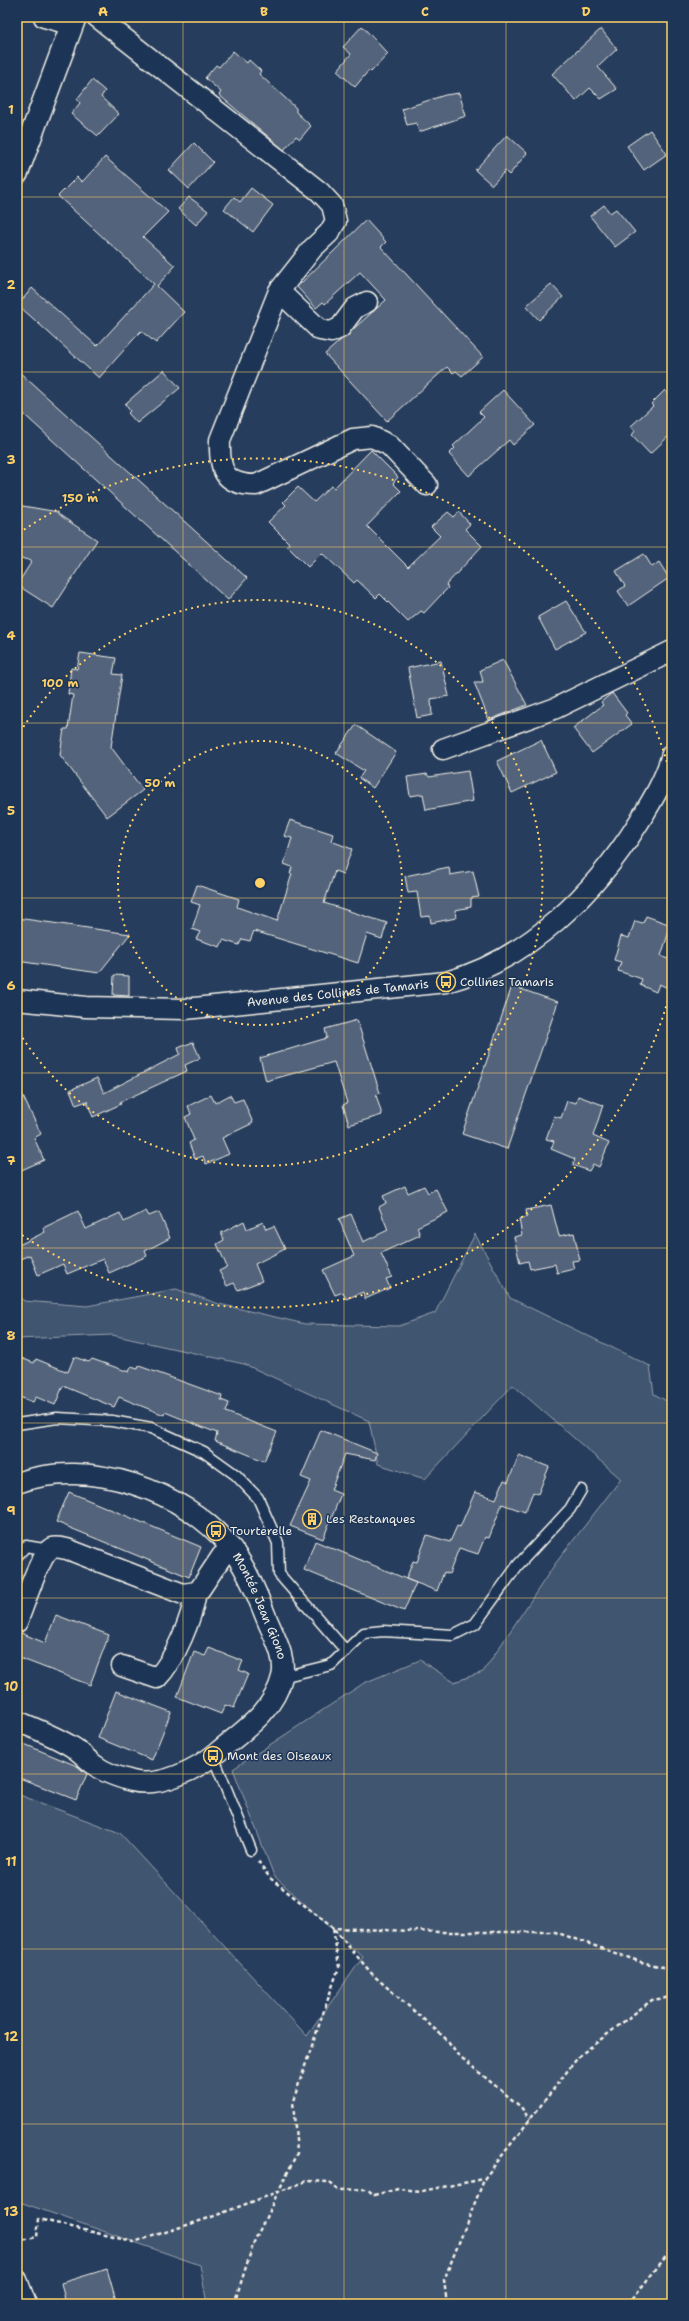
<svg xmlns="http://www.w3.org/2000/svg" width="689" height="2321" viewBox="0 0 689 2321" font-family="'Shantell Sans',sans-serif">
  <rect width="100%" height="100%" fill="#263d5d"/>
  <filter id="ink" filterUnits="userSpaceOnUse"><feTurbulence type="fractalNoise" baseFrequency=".025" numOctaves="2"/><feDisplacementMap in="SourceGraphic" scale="8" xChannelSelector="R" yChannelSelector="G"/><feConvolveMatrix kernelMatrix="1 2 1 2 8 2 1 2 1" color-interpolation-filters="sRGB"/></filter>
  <g filter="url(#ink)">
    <!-- green -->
    <path fill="#40546f" stroke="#9aa2ac" d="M475 1234 510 1298 650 1366 654 1394 672 1404V2304H207L200 2265 17 2201V1794L120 1833 307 2036 363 1957 274 1876 233 1769 364 1683 420 1660 454 1682 483 1672 555 1564 621 1479 513 1385 425 1479 378 1464 369 1421 244 1364 112 1335 17 1339V1293L24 1301 87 1306 176 1289 219 1304 305 1324 399 1326 435 1313Z"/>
    <!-- building -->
    <path fill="#52647b" stroke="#f4f1e8" d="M362 26 388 54 371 72 369 70 355 87 337 71 351 54 343 47Z
      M601 29 617 49 598 67 617 89 601 99 590 88 576 101 552 74Z
      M233 51 247 63 249 60 261 71 259 74 296 108V112L311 126 300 139 296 136 284 150 219 95 221 92 205 78 216 65 219 67Z
      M92 80 105 91 101 97 119 114 98 136 71 114 80 103 77 99Z
      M459 93 466 116 419 132 416 123 407 125 402 109 445 95Z
      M650 130 667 154 644 170 627 146Z
      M507 135 527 153 509 175 505 171 492 185 475 170Z
      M194 143 213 162 189 189 169 170Z
      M105 157 168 212 143 237 175 266 157 286 184 312 156 343 141 331 99 378 18 305 32 288 97 346 154 284 58 196 77 177 82 182Z
      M251 188 273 205 253 232 224 209 234 197 240 202Z
      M189 197 208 211 196 225 178 209Z
      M604 205 610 213 616 209 635 232 615 247 590 216Z
      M366 220 386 242 381 247 483 357 462 376 456 371 453 373 447 367 387 421 325 354 386 300 360 272 325 304 323 302 316 308 297 287Z
      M551 284 563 297 539 320 526 306Z
      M17 370 247 578 228 600 17 408Z
      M164 370 180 388 137 423 128 413 130 411 125 404Z
      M503 390 535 425 513 445 509 440 469 476 449 454 455 448 453 446 484 417 479 412Z
      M665 390 672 398V433L650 454 632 435 635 431 631 426 653 406 651 404Z
      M371 450 398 477 393 483 401 491 367 526 408 567 440 536 431 527 448 512 454 517 459 512 470 524 465 529 482 546 446 585 448 588 439 597 424 613 421 611 408 622 380 594 376 598 357 580 354 583 322 553 308 567 287 546 289 543 268 522 286 505 283 502 298 487 314 502 331 486 334 488Z
      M17 505 58 512V514L97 540 53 608 17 585 32 561 17 557Z
      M644 554 652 567 659 562 669 578 628 606 618 591 625 586 616 571Z
      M566 601 586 632 555 649 538 617Z
      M80 653 116 658 113 674 122 675 111 747 143 790 107 817 60 755 64 729H68L73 695 68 694 71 668 77 669Z
      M503 660 527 705 489 720 474 682H483L480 670Z
      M441 661 449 696 431 699 432 715 417 718 408 668Z
      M612 693 627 713 625 715 632 724 592 753 573 728 603 705 601 702Z
      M356 725 396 752 373 788 359 778 364 771 336 753Z
      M541 740 556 772 512 793 497 761Z
      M468 771 473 801 426 810 423 794 410 796 407 777 427 774 429 777Z
      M290 820 333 834 331 841 352 849 343 874 335 871 324 903 387 923 382 939 367 934 358 963 254 931 250 941 242 939 239 945 223 940 220 947 196 939 200 932 192 929 200 905 191 902 197 885 239 899 237 907 277 921 292 874H290L292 867 284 864 292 838 284 836Z
      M449 867 450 875 473 871 479 897 471 898V907L455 910 456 918 431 923 430 916 421 917 417 892 408 893 405 876Z
      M646 916 671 925 661 956 672 961V978L668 988 659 984 656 992 640 985 642 979 618 971 621 962 614 960 621 936 629 938 635 921 643 923Z
      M17 918 74 926 130 934 99 973 17 961Z
      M114 975 129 976V996L113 995Z
      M512 986 558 1002 507 1149 462 1134Z
      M357 1020 380 1093 376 1095 382 1115 349 1125 343 1105 347 1103 334 1062 266 1081 260 1058 327 1038 325 1029Z
      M193 1042 200 1058 185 1065 187 1071 120 1102 121 1104 93 1117 87 1101 76 1105 70 1090 97 1078 104 1093 180 1054 178 1048Z
      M17 1084 41 1134 34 1138 44 1160 17 1172Z
      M211 1095 215 1103 230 1095 234 1102 243 1099 253 1123 222 1138 229 1154 206 1164 203 1156 195 1159 189 1143 194 1140 185 1117 191 1114 188 1106Z
      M578 1096 603 1105 593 1136 609 1143 599 1167 593 1164 589 1171 573 1165 575 1159 551 1149 554 1141 546 1139 554 1116 561 1118 567 1101 576 1103Z
      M405 1186 408 1193 424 1186 428 1193 436 1189 448 1212 417 1227 420 1235 381 1253 392 1277 386 1279 390 1288 365 1299 363 1292 346 1299 343 1292 335 1295 323 1270 354 1256 339 1219 351 1214 363 1242 388 1230 379 1207 386 1203 383 1196Z
      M551 1205 559 1236 574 1233 580 1260 572 1261 574 1269 557 1273 555 1264 530 1269 528 1261 520 1263 514 1237 522 1235 519 1219 527 1217 526 1210Z
      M78 1211 86 1229 120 1213 124 1222 146 1211 149 1216 159 1212 170 1238 145 1251 147 1256 109 1273 103 1259 67 1274 63 1264 38 1275 30 1255 17 1260V1246L45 1232 43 1228Z
      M244 1221 247 1229 263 1222 266 1229 274 1226 285 1249 255 1264 262 1281 238 1290 234 1283 227 1286 219 1271 227 1267 217 1244 224 1240 221 1233Z
      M74 1357 89 1362 92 1359 129 1372 131 1367 138 1369 139 1366 222 1396 221 1400 229 1403 226 1412 277 1432 264 1461 215 1441 217 1433 165 1412 164 1415 119 1397 114 1407 63 1386 55 1405 36 1397 33 1402 17 1396V1369L21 1358 34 1363 36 1359 68 1372Z
      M321 1430 377 1453 375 1460 345 1454 331 1490 341 1494 323 1539 290 1526 311 1481 301 1477Z
      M519 1455 549 1467 538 1494 533 1492 525 1512 502 1504 489 1538 485 1537 478 1554 459 1548 449 1574 444 1572 437 1591 406 1579 413 1561 417 1562 427 1535 450 1542 457 1526 460 1527 475 1492 496 1499 504 1480 508 1482Z
      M69 1492 201 1547 189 1577 56 1522Z
      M315 1541 416 1583 404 1611 304 1570Z
      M56 1615 109 1635 90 1685 17 1657V1633H21L45 1643Z
      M209 1648 243 1661 239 1670 248 1674 234 1708 225 1705 221 1714 177 1697 194 1652 205 1656Z
      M116 1691 171 1712 152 1760 98 1738Z
      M17 1741 77 1766 87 1774 76 1800 17 1777Z
      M107 2269 117 2304H66L61 2283Z"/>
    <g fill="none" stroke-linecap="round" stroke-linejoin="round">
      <!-- lane casing -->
      <g stroke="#f4f1e8" stroke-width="13">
        <path id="lane" d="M17 1424 57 1418 112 1421 151 1428 204 1452 236 1475 258 1498 278 1543 279 1574 346 1651
          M17 1556 26 1546 49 1550
          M282 1677 331 1665 364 1633 383 1631 453 1635 475 1624 518 1565 570 1509 581 1490
          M213 1756 251 1850"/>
      </g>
      <!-- street casing -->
      <g stroke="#f4f1e8" stroke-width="23">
        <g id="street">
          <path d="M44 17 72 25"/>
          <path d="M97 17 320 192 332 205 336 221 329 233 312 249 279 291 220 440C219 469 223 485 256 485L353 439 372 437 389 445 427 485"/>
          <path d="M279 291 320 330 331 332 340 328 355 308 367 302"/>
          <path d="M443 749 556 708 672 651"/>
          <path id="s1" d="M17 1000 86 1007 185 1009 446 982C528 960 595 893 639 822 652 801 666 778 672 754"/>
          <path id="s2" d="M17 1483C88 1457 185 1490 231 1548 246 1567 257 1594 266 1617 273 1635 287 1657 282 1677 274 1711 244 1730 219 1751 198 1769 160 1788 132 1781 121 1778 105 1773 96 1766 88 1761 82 1753 74 1748 57 1737 36 1729 17 1721"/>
          <path d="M17 1622C23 1608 39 1558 49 1550 54 1546 61 1548 67 1549L183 1594 196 1592 200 1589 222 1556 232 1549"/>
          <path d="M122 1666 157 1678C175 1660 192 1618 196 1592"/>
          <path d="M17 2280 26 2304"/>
        </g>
      </g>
      <!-- secondary casing -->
      <g stroke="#f4f1e8" stroke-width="25">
        <path id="secondary" d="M17 173 75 17"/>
      </g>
      <!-- path -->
      <path stroke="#f4f1e8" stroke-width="2.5" stroke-dasharray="4 3" stroke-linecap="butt" d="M258 1861 270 1878 333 1928 439 1932H555L641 1962 672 1969
        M17 2241 37 2237 39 2219 134 2242 209 2218 307 2181 329 2182 338 2190 367 2189 374 2195 398 2189 422 2191 484 2179 579 2056 652 2000 672 1997
        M234 2304 254 2242 297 2153 293 2101 339 1967 333 1928 373 1975 445 2038 457 2054 521 2107 530 2120
        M447 2304 444 2280 484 2180
        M628 2304 672 2249"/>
      <!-- lane -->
      <use href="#lane" stroke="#1d3557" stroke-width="10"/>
      <!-- street -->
      <use href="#street" stroke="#1d3557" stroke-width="20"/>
      <!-- secondary -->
      <use href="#secondary" stroke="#1d3557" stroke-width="22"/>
    </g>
  </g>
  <!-- grid -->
  <path fill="none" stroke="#ffd166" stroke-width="1" stroke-opacity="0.55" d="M183 17V2304M344 17V2304M506 17V2304M17 197H672M17 372H672M17 547H672M17 723H672M17 898H672M17 1073H672M17 1248H672M17 1423H672M17 1598H672M17 1774H672M17 1949H672M17 2124H672"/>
  <!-- distance rings -->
  <g fill="none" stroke="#ffd166" stroke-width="2" stroke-dasharray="2 4">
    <circle cx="260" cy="883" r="142"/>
    <path d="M17 737A283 283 0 1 1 17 1029"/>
    <path d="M671 989A425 425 0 0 1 19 1233M19 533A425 425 0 0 1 671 777"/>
  </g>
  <!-- icons -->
  <defs>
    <g id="bus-ring" transform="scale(1)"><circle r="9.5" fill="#1d3557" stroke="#ffd166" stroke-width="1.5"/><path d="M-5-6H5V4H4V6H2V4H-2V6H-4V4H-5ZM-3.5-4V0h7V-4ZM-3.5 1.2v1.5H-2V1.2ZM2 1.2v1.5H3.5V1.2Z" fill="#ffd166"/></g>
    <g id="building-ring" transform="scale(1)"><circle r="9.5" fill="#1d3557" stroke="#ffd166" stroke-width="1.5"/><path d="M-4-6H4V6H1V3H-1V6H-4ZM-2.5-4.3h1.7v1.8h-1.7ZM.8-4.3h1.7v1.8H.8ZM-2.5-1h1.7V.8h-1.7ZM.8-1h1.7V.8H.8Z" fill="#ffd166"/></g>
  </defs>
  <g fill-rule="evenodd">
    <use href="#bus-ring" x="446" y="982"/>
    <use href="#building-ring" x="312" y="1519"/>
    <use href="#bus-ring" x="216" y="1531"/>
    <use href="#bus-ring" x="213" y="1756"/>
  </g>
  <g text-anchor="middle" stroke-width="3" stroke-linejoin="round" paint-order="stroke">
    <!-- poi labels -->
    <g font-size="12" fill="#f4f1e8" stroke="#1d3557" text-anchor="start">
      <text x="460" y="986">Collines Tamaris</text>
      <text x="326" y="1523">Les Restanques</text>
      <text x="230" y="1535">Tourterelle</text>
      <text x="227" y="1760">Mont des Oiseaux</text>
    </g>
    <!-- street labels -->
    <g font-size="12" fill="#f4f1e8" stroke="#1d3557">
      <text dy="4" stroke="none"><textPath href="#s1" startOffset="322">Avenue des Collines de Tamaris</textPath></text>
      <text dy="4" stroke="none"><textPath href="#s2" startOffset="302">Montée Jean Giono</textPath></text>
    </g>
  </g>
  <circle cx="260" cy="883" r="6" fill="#ffd166" stroke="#1d3557" stroke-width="2"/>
  <g font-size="12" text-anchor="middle" font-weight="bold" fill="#ffd166" stroke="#1d3557" stroke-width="3" stroke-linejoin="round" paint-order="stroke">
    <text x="80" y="502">150 m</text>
    <text x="60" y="687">100 m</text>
    <text x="160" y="787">50 m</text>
  </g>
  <!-- margin -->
  <rect width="689" height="2321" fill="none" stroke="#1d3557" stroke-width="44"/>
  <rect x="22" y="22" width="645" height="2277" fill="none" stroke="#ffd166" stroke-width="1.5"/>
  <g font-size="13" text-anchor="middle" font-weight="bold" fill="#ffd166">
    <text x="103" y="16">A</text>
    <text x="264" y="16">B</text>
    <text x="425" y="16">C</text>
    <text x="586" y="16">D</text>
    <text x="11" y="114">1</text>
    <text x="11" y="289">2</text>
    <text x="11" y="464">3</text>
    <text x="11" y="640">4</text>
    <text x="11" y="815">5</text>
    <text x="11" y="990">6</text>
    <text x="11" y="1165">7</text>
    <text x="11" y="1340">8</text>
    <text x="11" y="1515">9</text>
    <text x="11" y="1691">10</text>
    <text x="11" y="1866">11</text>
    <text x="11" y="2041">12</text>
    <text x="11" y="2216">13</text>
  </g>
</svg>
